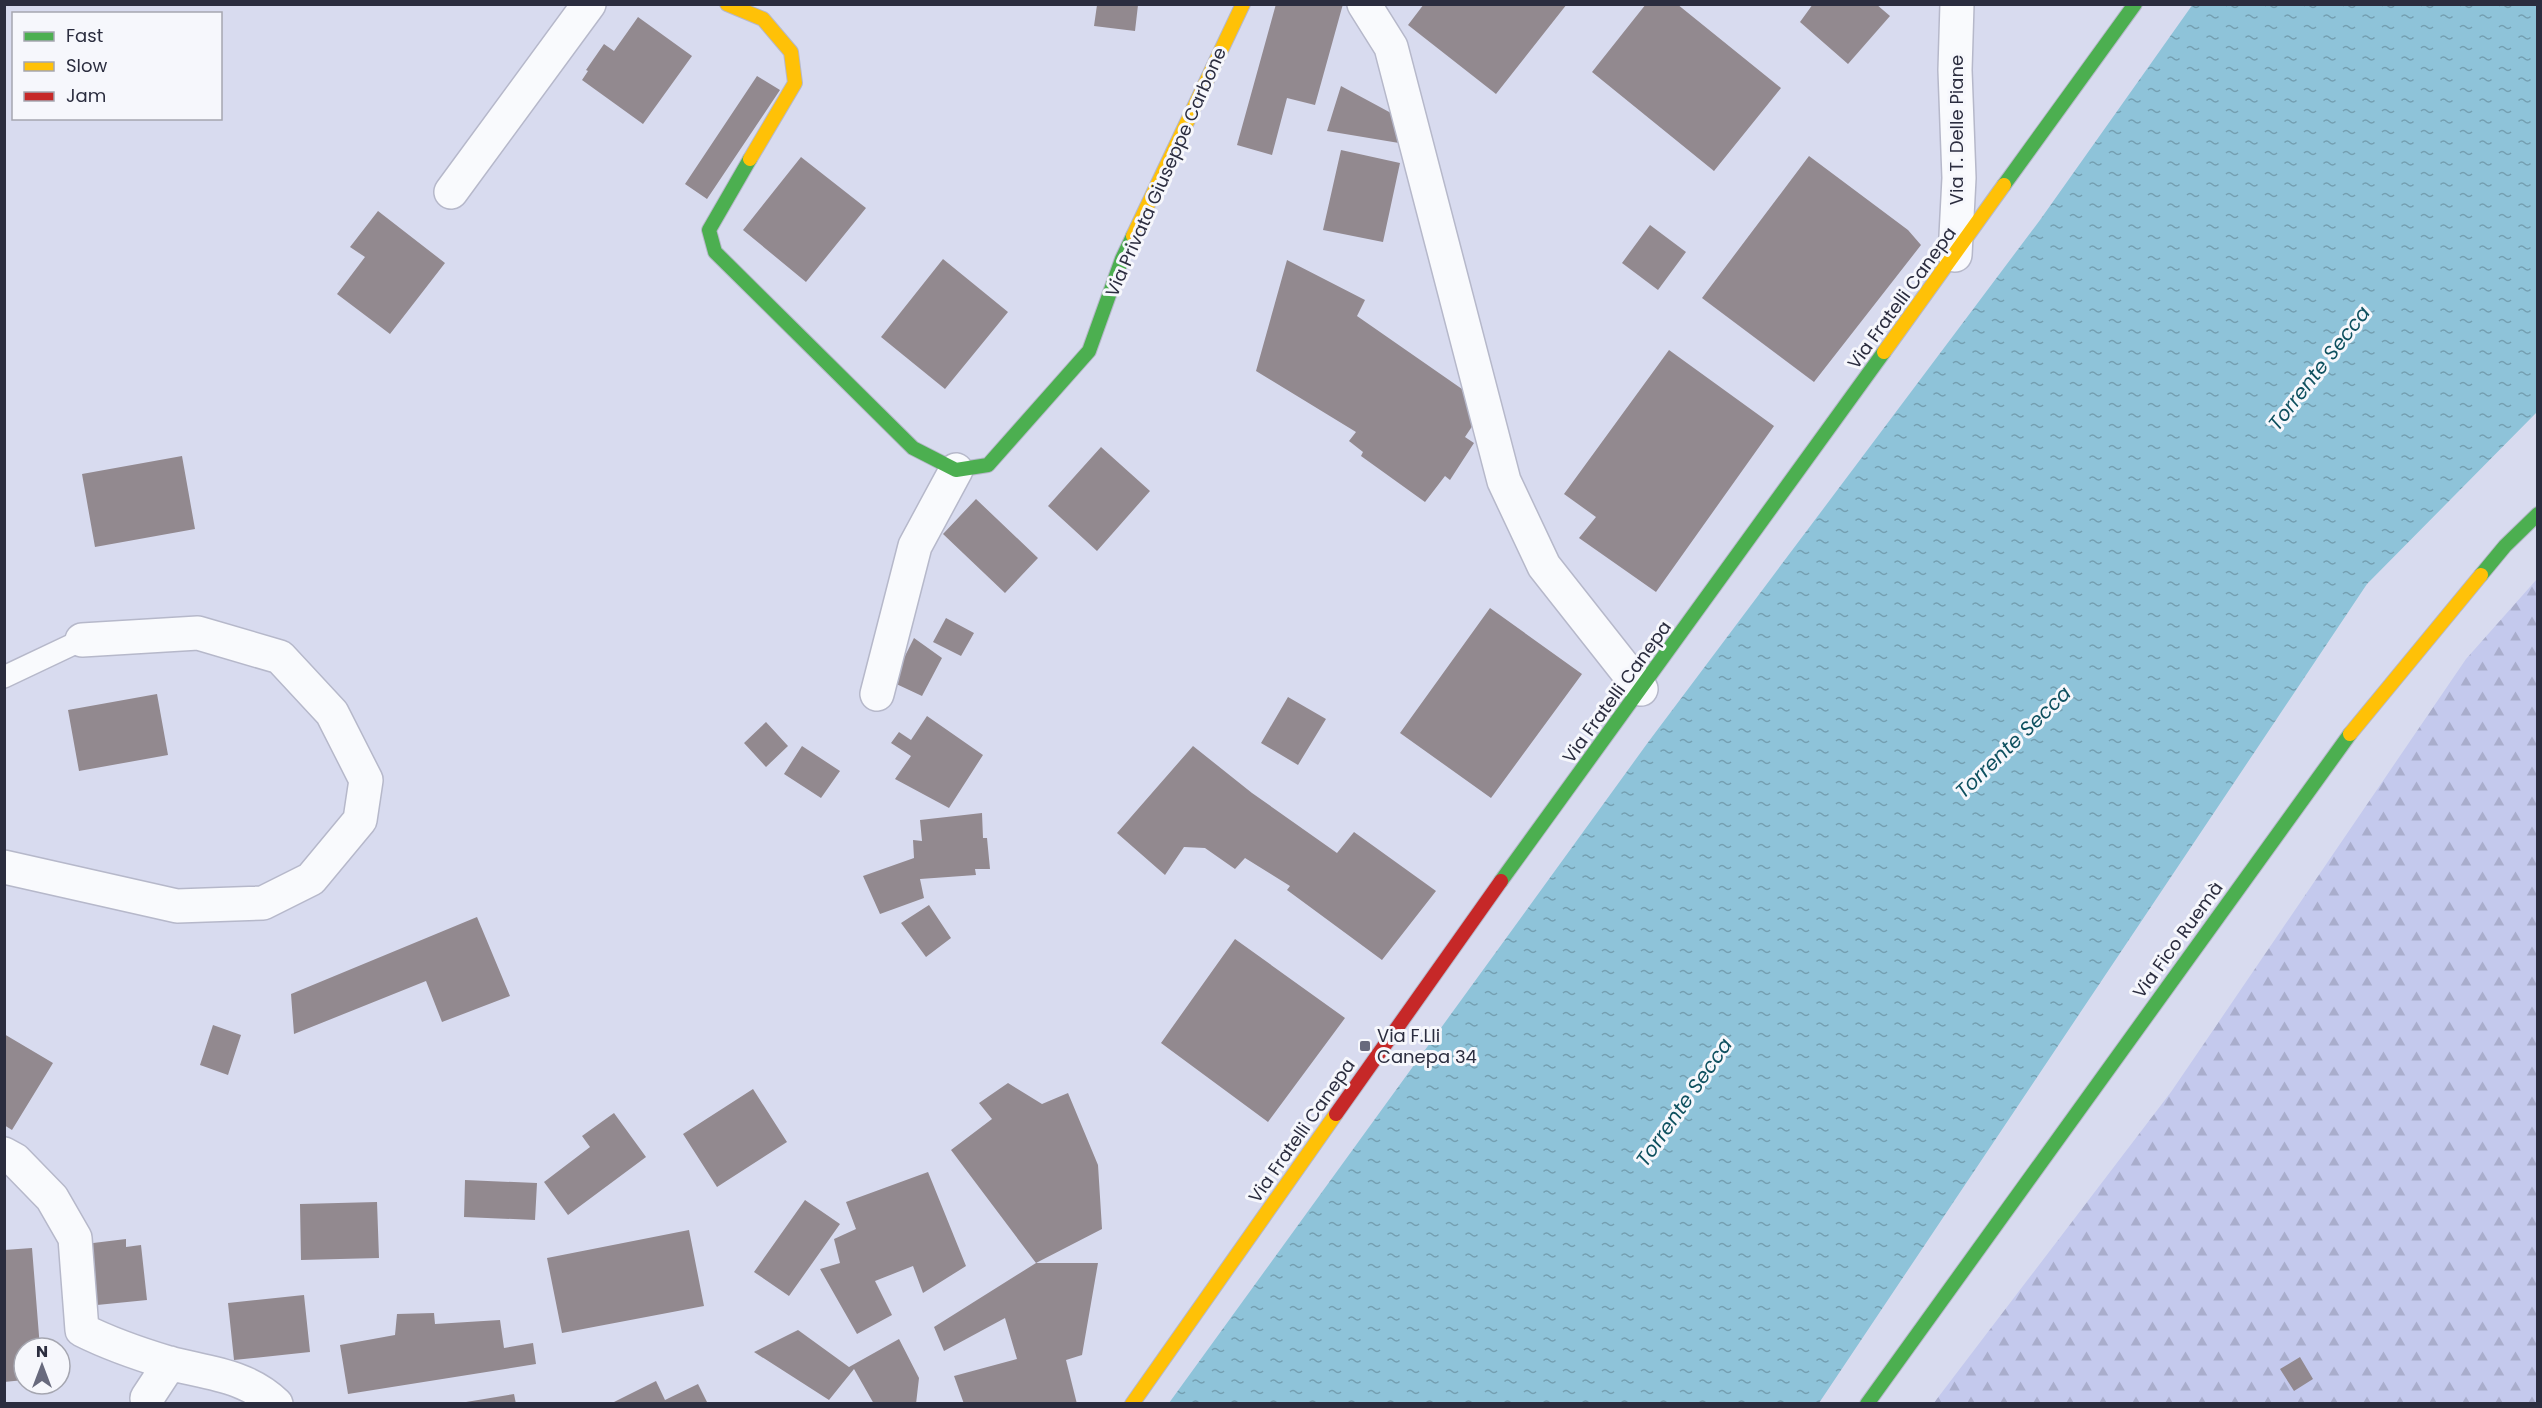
<svg xmlns="http://www.w3.org/2000/svg" width="2542" height="1408" viewBox="0 0 2542 1408" font-family="Poppins,sans-serif">
  <defs>
    <pattern id="forest-firs" width="22" height="20" patternUnits="userSpaceOnUse" patternTransform="scale(1.5)"><rect width="22" height="20" fill="#c4c9ed"/><path d="M5 1l3.5 6h-7zM16 11l3.5 6h-7z" fill="#a9adcc"/></pattern>
    <pattern id="water-ripples" width="26" height="14" patternUnits="userSpaceOnUse" patternTransform="scale(1.5)"><rect width="26" height="14" fill="#8ec3d9"/><path d="M2 4q2-2 4 0t4 0M15 11q2-2 4 0t4 0" fill="none" stroke="#749fb1"/></pattern>
  </defs>
  <rect width="100%" height="100%" fill="#d8dbef"/>
  <!-- forest -->
  <path fill="url(#forest-firs)" d="M2537 579V1403L1933 1404 2171 1092 2466 659Z"/>
  <!-- water -->
  <path fill="url(#water-ripples)" d="M2193 4 2537 5V412L2367 584 1819 1403H1169L1649 741 2040 220Z"/>
  <!-- building -->
  <path fill="#92898f" d="M1276 4H1343L1315 105 1287 98 1272 155 1237 145Z
    M1424 4H1567L1496 94 1408 25Z
    M1646 4H1677L1781 88 1714 171 1592 72Z
    M1813 4H1876L1890 16 1848 64 1800 22Z
    M1097 5H1138L1135 31 1094 26Z
    M638 17 692 56 643 124 582 80 588 71 586 70 604 44 614 51Z
    M757 76 780 90 707 199 685 184Z
    M1341 86 1404 120 1405 144 1327 131Z
    M1341 150 1400 163 1383 242 1323 230Z
    M1809 156 1908 230 1921 245 1814 382 1702 298Z
    M801 157 866 208 806 282 743 230Z
    M378 211 445 263 390 334 337 294 365 257 350 247Z
    M1650 225 1686 252 1658 290 1622 263Z
    M943 259 1008 312 945 389 881 337Z
    M1287 260 1365 300 1357 316 1462 389 1473 425 1465 437 1474 443 1450 480 1445 476 1425 502 1361 456 1363 452 1349 441 1356 432 1256 371Z
    M1669 350 1774 426 1656 592 1579 538 1596 517 1564 494Z
    M1101 447 1150 491 1097 551 1048 506Z
    M182 456 195 529 95 547 82 474Z
    M976 499 1038 558 1005 593 943 534Z
    M1490 608 1582 674 1491 798 1400 733Z
    M946 618 974 633 961 656 933 642Z
    M914 638 942 658 922 696 892 682Z
    M157 694 168 755 79 771 68 710Z
    M1288 697 1326 719 1298 765 1261 743Z
    M927 716 983 755 949 808 895 779 911 756 891 743 899 732 911 740Z
    M766 722 788 746 766 767 744 743Z
    M802 746 840 771 821 798 784 774Z
    M1193 746 1252 793 1337 853 1354 832 1436 891 1382 960 1287 890 1290 886 1245 858 1235 869 1205 848 1184 847 1165 875 1117 833Z
    M982 813 983 838H987L990 869H975L976 875 920 879 924 898 880 914 863 876 914 858 913 840 922 841 920 820Z
    M929 905 951 938 926 957 901 923Z
    M477 917 510 996 442 1022 426 981 294 1034 291 994Z
    M1235 939 1345 1018 1268 1122 1161 1043Z
    M213 1025 241 1035 228 1075 200 1065Z
    M4 1034 53 1063 12 1130 4 1125Z
    M1008 1083 1042 1104 1068 1093 1098 1165 1102 1229 1036 1263 951 1150 992 1119 979 1103Z
    M753 1089 787 1142 717 1187 683 1134Z
    M614 1113 646 1157 568 1215 544 1182 590 1147 582 1136Z
    M928 1172 966 1266 923 1293 913 1266 875 1281 892 1315 857 1334 820 1269 840 1263 834 1239 856 1229 846 1202Z
    M465 1180 537 1183 535 1220 464 1217Z
    M805 1200 840 1224 789 1296 754 1272Z
    M377 1202 379 1258 301 1260 300 1204Z
    M689 1230 704 1306 562 1333 547 1258Z
    M126 1239V1247L141 1245 147 1300 87 1306 85 1244Z
    M32 1248 40 1348H24V1380L4 1382V1250Z
    M1036 1263H1098L1082 1355 1066 1360 1077 1404H964L954 1376 1017 1359 1005 1318 944 1351 934 1327Z
    M304 1295 310 1352 234 1360 228 1303Z
    M434 1313 435 1324 500 1320 504 1348 533 1343 536 1364 348 1394 340 1345 395 1335 397 1314Z
    M798 1330 849 1367 899 1339 919 1378 916 1404H874L854 1369 829 1400 754 1352Z
    M2300 1357 2313 1379 2294 1391 2280 1369Z
    M656 1381 665 1400 698 1384 708 1404H610Z
    M514 1394 516 1404H466V1402Z"/>
  <g fill="none" stroke-linecap="round" stroke-linejoin="round">
    <!-- lane casing -->
    <g stroke="#b6b8ca" stroke-width="24">
      <path id="lane" d="M4 677 82 640"/>
    </g>
    <!-- street casing -->
    <g stroke="#b6b8ca" stroke-width="36">
      <path id="street" d="M1364 4 1391 47 1504 481 1544 566 1641 689
        M451 192 589 4
        M1955 255 1959 178 1955 70 1957 4
        M877 694 915 546 956 470
        M4 867 177 906 263 903 311 879 360 820 366 780 332 713 280 657 198 633 82 640
        M4 1154 15 1160 52 1198 75 1238 82 1330C110 1344 139 1354 169 1363 207 1373 246 1375 276 1404
        M148 1404 147 1398 170 1363"/>
    </g>
    <!-- fast casing -->
    <g stroke="#b6b8ca" stroke-width="16">
      <path id="fast" d="M750 159 709 230 715 252 913 448 956 470 988 465 1089 351 1122 259 1133 236
        M2004 185 2135 4
        M2481 575 2505 546 2538 514
        M1501 881 1884 352
        M1867 1404 2350 734"/>
    </g>
    <!-- slow casing -->
    <g stroke="#b6b8ca" stroke-width="16">
      <path id="slow" d="M727 4 763 19 791 52 795 83 750 159
        M1133 236 1243 4
        M1884 352 2004 185
        M2350 734 2481 575
        M1132 1404 1336 1114"/>
    </g>
    <!-- jam casing -->
    <g stroke="#b6b8ca" stroke-width="16">
      <path id="jam" d="M1336 1114 1501 881"/>
    </g>
    <!-- lane -->
    <use href="#lane" stroke="#f9fafd" stroke-width="21"/>
    <!-- street -->
    <use href="#street" stroke="#f9fafd" stroke-width="33"/>
    <!-- fast -->
    <use href="#fast" stroke="#4caf50" stroke-width="14"/>
    <!-- slow -->
    <use href="#slow" stroke="#ffc107" stroke-width="14"/>
    <!-- jam -->
    <use href="#jam" stroke="#c62828" stroke-width="14"/>
  </g>
  <!-- markers -->
  <rect fill="#686a7d" stroke="#f6f7fc" stroke-width="2" x="1359" y="1040" width="12" height="12" rx="3"/>
  <g text-anchor="middle" stroke-width="6" stroke-linejoin="round" paint-order="stroke">
    <!-- street labels -->
    <g font-size="18" fill="#2b2d3f" stroke="#f6f7fc">
      <text transform="translate(1957 130) rotate(-90)" y="6">Via T. Delle Piane</text>
      <text transform="translate(1166 172) rotate(-66)" y="6">Via Privata Giuseppe Carbone</text>
      <text transform="translate(1902 298) rotate(-54)" y="6">Via Fratelli Canepa</text>
      <text transform="translate(1617 692) rotate(-54)" y="6">Via Fratelli Canepa</text>
      <text transform="translate(2178 940) rotate(-54)" y="6">Via Fico Ruemà</text>
      <text transform="translate(1302 1131) rotate(-55)" y="6">Via Fratelli Canepa</text>
    </g>
    <!-- poi labels -->
    <g font-size="18" fill="#2b2d3f" stroke="#f6f7fc" text-anchor="start">
      <text x="1377" y="1042">Via F.Lli<tspan x="1377" dy="21">Canepa 34</tspan></text>
    </g>
    <!-- water labels -->
    <g font-size="20" font-style="italic" fill="#0e505f" stroke="#f6f7fc">
      <text transform="translate(2319 368) rotate(-52)" y="7">Torrente Secca</text>
      <text transform="translate(2013 742) rotate(-44)" y="7">Torrente Secca</text>
      <text transform="translate(1684 1102) rotate(-55)" y="7">Torrente Secca</text>
    </g>
  </g>
  <!-- border -->
  <rect width="2542" height="1408" fill="none" stroke="#2b2d3f" stroke-width="12"/>
  <!-- legend -->
  <rect x="12" y="12" width="210" height="108" fill="#f6f7fc" stroke="#a5a6b0" stroke-width="1.5"/>
  <rect x="24" y="32" width="30" height="9" fill="#4caf50" stroke="#a5a6b0" stroke-width="1.5"/>
  <text x="66" y="42" font-size="18" fill="#2b2d3f">Fast</text>
  <rect x="24" y="62" width="30" height="9" fill="#ffc107" stroke="#a5a6b0" stroke-width="1.5"/>
  <text x="66" y="72" font-size="18" fill="#2b2d3f">Slow</text>
  <rect x="24" y="92" width="30" height="9" fill="#c62828" stroke="#a5a6b0" stroke-width="1.5"/>
  <text x="66" y="102" font-size="18" fill="#2b2d3f">Jam</text>
  <!-- north arrow -->
  <g transform="translate(42 1366)"><circle r="28" fill="#f6f7fc" stroke="#a5a6b0" stroke-width="1.5"/>
  <path d="M0-4.5L10 22L0 15L-10 22Z" fill="#686a7d"/>
  <text y="-9" font-size="16" font-weight="bold" text-anchor="middle" fill="#2b2d3f">N</text>
  </g>
</svg>
